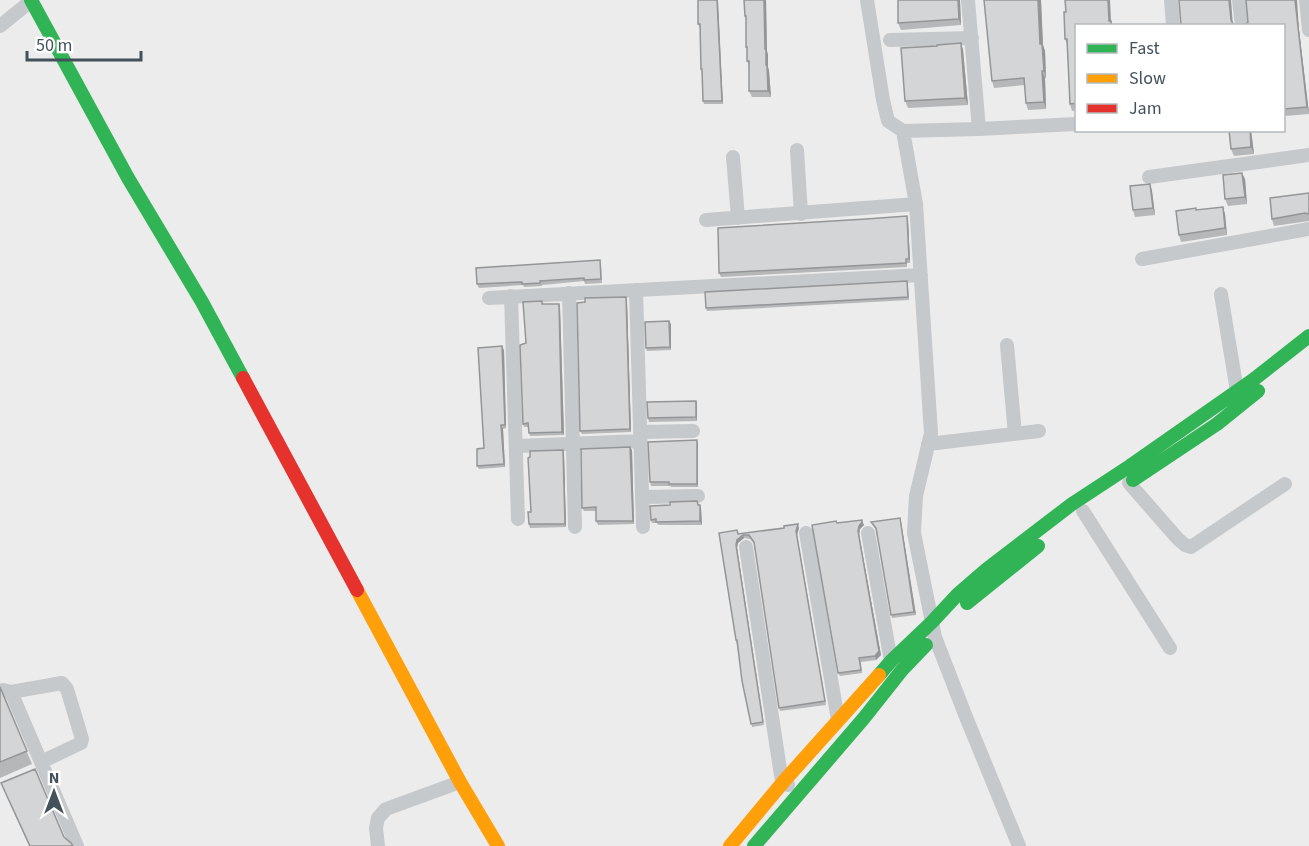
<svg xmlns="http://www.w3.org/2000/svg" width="1309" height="846" viewBox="0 0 1309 846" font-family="'Source Sans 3',sans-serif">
  <rect width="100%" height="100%" fill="#edecec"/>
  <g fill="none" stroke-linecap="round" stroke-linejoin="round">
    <!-- street -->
    <path stroke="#c5c9cc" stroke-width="14" d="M867 0 883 100 888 121 903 131 979 129 1076 124
      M968 0 979 129
      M1171 0 1173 26
      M1239 0 1242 26
      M1306 0 1309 30
      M0 26 31 1
      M890 40 972 38
      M903 131 916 204 931 433 916 496 914 533 935 637 966 717 1019 846
      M797 150 801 214
      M733 157 738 218
      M1149 177 1309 155
      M706 220 916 204
      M1142 259 1309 229
      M636 290 643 527
      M569 293 575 527
      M1221 294 1237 391
      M511 296 518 519
      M489 298 921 275
      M1007 345 1015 434
      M641 432 693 431
      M928 444 1039 431
      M516 446 640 441
      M1129 483 1178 539 1185 545 1191 547 1285 484
      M642 497 698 496
      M1083 511 1170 648
      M806 533 838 720
      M868 533 891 661
      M746 547 780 769 782 780 788 785
      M0 692 3 690 11 692 62 683 67 689 82 739 81 743 41 762
      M11 692 77 846
      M378 846 376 828 378 818 386 809 460 782"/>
    <!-- fast -->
    <path stroke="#30b455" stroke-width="14" d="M31 0 128 178 202 302 243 378
      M1133 480 1217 424 1258 391
      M967 603 1038 546
      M879 675 891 661 932 622 958 594 987 569 1072 504 1130 466 1253 380 1309 336
      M754 846 864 718 902 670 926 645"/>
    <!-- slow -->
    <path stroke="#ff9f0a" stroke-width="14" d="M357 590 460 782 498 846
      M730 846 784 781 879 675"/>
    <!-- jam -->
    <path stroke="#e5322d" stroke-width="14" d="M243 378 357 590"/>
  </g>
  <!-- wall -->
  <path fill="#b6b7b9" d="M698 0 723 104H704L703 101 702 73 701 69 700 28 698 24Z
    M744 0H766L767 51 768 55V67L769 71 771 97H752L749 91V66L747 61V50L746 47V20L745 16Z
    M898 0H960L961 25 901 30 898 23Z
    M984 0H1041L1043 45 1045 51 1046 78H1045L1046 109 1028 110 1026 103 1025 85 994 88 992 81Z
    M1066 12 1077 26V110L1072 111 1070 104 1067 44 1065 39Z
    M1284 26 1299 30 1309 114 1284 116Z
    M961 43 963 50 968 105 908 108 905 101 937 46Z
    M1229 130H1251L1254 154 1234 156 1231 149Z
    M1245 179 1247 204 1228 206 1225 199Z
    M1150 184 1152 191 1155 215 1135 217 1133 210Z
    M1309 193V221L1274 226 1272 219Z
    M1197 210 1225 214 1227 235 1181 242 1179 235Z
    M908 219 910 263H907V267L721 277 719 273Z
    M600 260 601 263 602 283 585 284 584 281 542 285V286L524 287 523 285 479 288 477 284Z
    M907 281 908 285 909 300 707 311 706 308Z
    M626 297 627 301 631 432 582 434 580 431 585 302Z
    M543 304H559L560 307 564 435 530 436 528 427H524L523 424 526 343Z
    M671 324V350L647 351 646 348Z
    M504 350 506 428 503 429 505 467 479 469 477 466 484 448Z
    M696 401 697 404V421L649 422 648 418Z
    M698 444V487H671L670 486H651L650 482Z
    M632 450 634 524 598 525 596 521V511H584L582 508Z
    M564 453 566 527 530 528 529 524 531 512Z
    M699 505H700L701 508 702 525H658L657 523H652L651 520Z
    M862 520 864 525 860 529 859 535 881 655 876 660 861 662 862 673 840 676 838 673 837 523Z
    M871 522H901L916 615 892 618 876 530Z
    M799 528 797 535 826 705 780 711 754 544 750 539 744 538 738 543 737 548 764 725 752 727 736 640 737 530 738 534Z
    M0 687 32 764 0 778Z
    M1 783 64 837 73 846H29L6 795Z"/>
  <!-- shaded-wall -->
  <path fill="#949596" d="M717 0H718L723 104 722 101Z
    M764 0H766L767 51 768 55V67L769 71 771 97 768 91 766 65Z
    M958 0H960L961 25 959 19Z
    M1038 0H1041L1043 45 1045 51 1046 78 1044 71 1040 44Z
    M1108 0H1110L1111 21 1113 26H1110L1109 21Z
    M1229 0H1231L1233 26 1231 20Z
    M1295 0H1297L1299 30 1309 113 1307 107Z
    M961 43 963 50 968 105 965 98Z
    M1042 71 1045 78 1046 109 1044 102Z
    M1250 130H1251L1254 154 1251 147Z
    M1242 173 1245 179 1247 204 1245 197Z
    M1150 184 1152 191 1155 215 1153 208Z
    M1223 207 1225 214 1227 235 1225 228Z
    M907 216 908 219 910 263 909 259Z
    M626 297 627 301 631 432 630 429Z
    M559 304 560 307 564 435 562 432Z
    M669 321 671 324V350L670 347Z
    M502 346 504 350 506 428 505 425Z
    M696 401 697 404V421L696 417Z
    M501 425 503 429 505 467 504 464Z
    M697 440 698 444V487L697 484Z
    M630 447 632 450 634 524 633 521Z
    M563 450 564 453 566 527 565 524Z
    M700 505 701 508 702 525 700 521Z
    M900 518 901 522 916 615 914 612Z
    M862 522 864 525 860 529 859 535 881 655 876 660 875 656 858 531 859 526Z
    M798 524 799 528 797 535 826 705 796 531Z
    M743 535 744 538 738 543 737 548 764 725 736 545 737 540Z"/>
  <!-- building -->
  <path fill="#d4d5d7" stroke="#949596" stroke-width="1.5" d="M698 0H717L722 101H703L702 69H701L700 24H698Z
    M744 0H764L765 49H766V65H767L768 91H749V61H747V47H746V16H745Z
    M898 0H958L959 19 898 23Z
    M984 0H1038L1040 44H1042L1044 71H1042L1044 102 1026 103 1024 78 992 81Z
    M1065 0H1108L1109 21H1111V26H1077V103L1070 104 1067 39H1065L1064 12H1066Z
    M1179 0H1229L1231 20 1234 26H1181Z
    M1246 0H1295L1307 107 1284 109V26H1245L1248 22Z
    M961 43 965 98 905 101 901 48 937 46V45Z
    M1229 130H1250L1251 147 1231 149Z
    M1242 173 1245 197 1225 199 1223 175Z
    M1150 184 1153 208 1133 210 1130 186Z
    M1309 193V214L1305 213 1272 219 1270 198Z
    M1223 207 1225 228 1179 235 1176 211 1196 208V210Z
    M907 216 909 259H906V263L719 273 718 228 866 219Z
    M600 260 601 279 584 280V278L540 281V283L522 284V282L477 284 476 268Z
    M907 281 908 297 706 308 705 292Z
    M626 297 630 429 580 431 577 303 585 302V298Z
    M542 301V304H559L562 432 529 433 528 423 523 424 520 345 526 343 523 302Z
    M669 321 670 347 646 348 645 322Z
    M502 346 505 425H501L504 464 477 466V449L484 448 478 348Z
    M696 401V417L648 418 647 402Z
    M697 440V484H669V482H650L648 442Z
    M630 447 633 521H596V507L582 508 581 449Z
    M563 450 565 524H529L528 512H531L528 458 530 457V451Z
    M697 501 698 505H700V521L656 522V519L651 520 650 506 670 505V502Z
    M900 518 914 612 891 615 876 528 871 522Z
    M862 520V522L859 526 858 531 879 651 875 656 859 658 861 670 838 673 812 525 836 521 837 523Z
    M798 524 796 531 825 701 779 708 754 542 749 535H743L737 540 736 545 763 722 751 724 742 681 737 640H736L719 533 737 530 738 534 784 528V526Z
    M0 687 27 751 0 762Z
    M35 769 64 837 71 843 73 846H30L1 783Z"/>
  <!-- legend -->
  <rect x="1075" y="24" width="210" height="108" fill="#ffffff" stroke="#b4b9bd" stroke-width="1.5"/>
  <rect x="1087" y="44" width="30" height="9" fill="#30b455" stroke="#b4b9bd" stroke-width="1.5"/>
  <text x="1129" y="54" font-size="18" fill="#43515a">Fast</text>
  <rect x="1087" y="74" width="30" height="9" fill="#ff9f0a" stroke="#b4b9bd" stroke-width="1.5"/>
  <text x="1129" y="84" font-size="18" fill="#43515a">Slow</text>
  <rect x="1087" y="104" width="30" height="9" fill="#e5322d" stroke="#b4b9bd" stroke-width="1.5"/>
  <text x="1129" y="114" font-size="18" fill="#43515a">Jam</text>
  <!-- north arrow -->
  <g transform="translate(54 792)" stroke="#ffffff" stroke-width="4.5" paint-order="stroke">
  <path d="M0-4.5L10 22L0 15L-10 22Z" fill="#43515a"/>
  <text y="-9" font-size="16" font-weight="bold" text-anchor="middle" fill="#43515a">N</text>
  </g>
  <!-- scale -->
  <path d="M27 51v9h114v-9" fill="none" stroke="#43515a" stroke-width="3"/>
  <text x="36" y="51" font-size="18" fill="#43515a" stroke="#ffffff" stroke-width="4.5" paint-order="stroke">50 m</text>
</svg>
